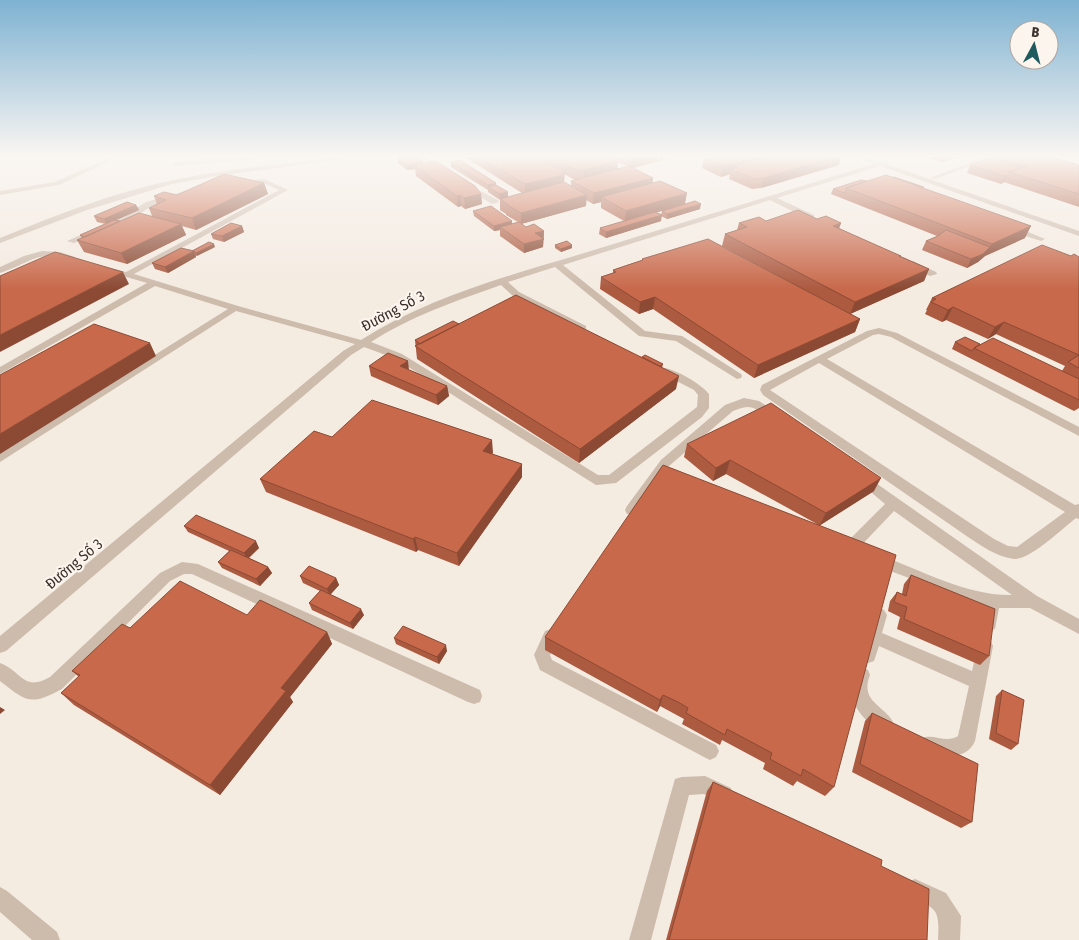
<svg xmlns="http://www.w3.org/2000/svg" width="1079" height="940" viewBox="0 0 1079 940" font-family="'Fira Sans Condensed',sans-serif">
  <rect width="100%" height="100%" fill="#f4ebe1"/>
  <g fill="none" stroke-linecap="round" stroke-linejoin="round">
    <!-- minor -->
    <path fill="#cdbbac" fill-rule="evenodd" d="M111 157H119L59 185 0 195V191L55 182Z
      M239 157H266L263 159 175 166 172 164 175 162Z
      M341 157H359L217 176 172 184 87 210 0 243V238C56 215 114 192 174 180 229 168 285 164 341 157Z
      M418 157H425L447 171 442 172Z
      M660 157H669L671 159 668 161Z
      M856 157H865L880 162 889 161V163L886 164 1079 231V236L880 166 777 198 814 215V219H808L770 200 563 265 645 331 682 336 741 374 742 376 741 378 737 379 676 341 639 336 555 267 508 282 519 292 586 326V330H580L513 296 501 285C456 301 411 316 371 342L402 354 598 475H609L697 407 698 395 694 390 659 372 658 370 659 368C670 365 703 385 709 394V408L702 417 616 483 596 485 394 358 364 347 351 355 6 651 0 653V636L343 351 355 344 236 311 0 462V452L228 309 155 286 0 374V367L147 283 106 271V267L126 272 279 190 263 183 237 185 234 183 235 182 264 179 288 190 134 274 238 306 361 340C432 295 515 274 594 250 687 221 780 193 873 164Z
      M985 157H994L935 179 930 178Z
      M467 184 498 200 499 202 492 204 465 187 464 186Z
      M195 188 198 190 197 191 152 206 126 222 74 243 67 241 120 218 146 202Z
      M1010 227H1016L1045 239 1041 241 1010 231Z
      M42 251 60 252 75 257 71 259C35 250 31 263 0 273V267L24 256Z
      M913 261 936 272 937 274 930 276 910 266 909 264Z
      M879 328 897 333 1079 427V436L891 337 879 334 873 335 827 359 1075 505 1079 504V519L1076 518C1063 528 1030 560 1014 559 997 557 982 546 968 537L763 395 760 390 762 385 867 331ZM819 363 1065 512 1017 547 1008 546 994 539 770 390Z
      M744 398 759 401 782 416 776 420C755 414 758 400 733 411L669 466 637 514H627L625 510 627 506 661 460 725 405Z
      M863 474 1037 596 1079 619V634L1030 608H999L995 629 989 631 983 629 981 624 985 606 874 565 872 561 874 557 879 555C922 570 966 596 1012 595L894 511 854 553 849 555 844 553 842 549 844 545 885 504 859 482 857 479 859 476Z
      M182 562 198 564 480 690 482 696 480 702 474 704 468 702 192 574H184L170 581 62 689C30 706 27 702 0 681V663C23 672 23 692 50 677L160 573Z
      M879 608 884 610 887 615 882 633 972 671 979 641 985 639 991 641 993 646 975 741C966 762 939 757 922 750L919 744 922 738C934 733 946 744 958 736L969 686 879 646 874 661 868 663 862 661 860 656 871 615 874 610Z
      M551 629 557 631 559 636 550 655 552 660 716 745 719 751 716 757 710 760 704 757 540 670 534 655 545 631Z
      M862 667 868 670 870 675C859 703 886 705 894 724L891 730 885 733C868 726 849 705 850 685 851 680 854 674 856 670Z
      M705 776 731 788 733 795 731 802 724 804 704 794 689 795 651 940H629L675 779 682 777Z
      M915 879 946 893 961 916 960 940H938C940 907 936 909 908 896L905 889 908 882Z
      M0 887 7 891 57 932 60 940H32L0 912Z"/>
  </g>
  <!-- wall -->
  <path fill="#ac5a40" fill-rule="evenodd" d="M462 157H663V160L633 168 653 178 652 183 685 204 700 209 667 219 661 216V221L606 238 599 234 600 228 624 221 601 208V202L593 204 586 200V206L521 224 526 227 544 231 543 247 524 253 500 236V230L494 231 474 216 473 211 512 221V224L518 222 506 215V214L500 210V200L488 192V190L451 167V162L496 185 508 192V197L522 193 468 159V158H464ZM617 162 628 166 617 169ZM564 174 575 180 571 181V186L564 183ZM662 211 661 215 656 212Z
    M929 157H957L942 162 929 158Z
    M994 157H1051L1079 165V207L1004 182 1001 184 967 173 970 165 993 159Z
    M398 158 423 164 481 194 482 204 465 209 461 206 458 207 416 176 415 169 407 170 398 163Z
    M704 158 839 165 761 188 752 189 729 179 730 174 721 177 702 168Z
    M867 181 923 188 1025 238 985 256 978 262 967 268 922 250 926 241 937 236 831 194 833 189Z
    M264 183 268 194 196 230 182 226 186 235 127 264 84 252 77 240 82 238 80 235 106 224 97 222 94 216 136 205 139 210 116 220 120 221 152 216 149 208 157 204 154 196 177 195Z
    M817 219 841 223 839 228 929 269 924 281 850 314 722 246 725 234 737 230 739 223 766 221Z
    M242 226 244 232 224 242 213 239 211 234Z
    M555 245H572V248L561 252 555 248Z
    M215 247 196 256V257L168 273 155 269 152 263Z
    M1071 256 1079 257V408L1074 411 952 349 955 342 980 344 1062 371 1065 366 996 334 988 339 946 320 942 322 925 314 927 310H926L932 298Z
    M642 259 860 319 855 332 754 378 653 309 639 314 600 289 601 277 613 273V270L642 260Z
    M459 324 642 357 663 364 662 368 676 389 579 463 417 359 415 340Z
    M369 366 409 370 447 386 449 396 438 405 371 376Z
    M332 437 492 440V454L522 464V477L459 566 418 550 416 552 266 492 260 479Z
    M687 444 874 491 820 525 834 787 825 796 797 781 793 786 763 769 765 763 722 740 720 745 682 724 684 719 660 706 657 712 545 650V637L817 524 726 474 713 481 684 457Z
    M184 526 259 548 249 558 268 567 272 573 260 586 222 568 218 562 229 551 188 532Z
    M911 575 989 656 980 665 897 629 900 617 888 611 890 601 897 592 902 594 904 584Z
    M300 576 336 578 339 585 330 595 364 615 353 629 312 610 309 603 320 591 303 583Z
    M247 615 327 632 332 644 290 697 293 702 220 795 74 705 61 693 79 677 72 671 130 628Z
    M394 638 447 651 439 664 396 644Z
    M1002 690 1018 744 1011 750 989 739 996 696Z
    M872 713 972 822 961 828 852 772 865 721Z
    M713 782 881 866 927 940H666L707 791Z"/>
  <!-- shaded-wall -->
  <path fill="#8c4a34" d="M637 157H663V160L631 168 632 158Z
    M758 157H791L738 167 736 166 735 170 731 169 730 174 721 177 723 166Z
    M835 157H841L839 165 761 188 763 178Z
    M945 157H957L942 162Z
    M618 160 617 170 584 180V170Z
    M423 161 424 167 414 165 415 169 407 170V165Z
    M565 172 564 183 525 195V184Z
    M1008 175 1004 182 1001 184 1005 176Z
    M653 178 652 188 601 197V202L593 204 594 193Z
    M264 183 268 194 196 230 192 218Z
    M496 183V188L488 187V190V185Z
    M508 192V198L500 199 499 194Z
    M687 193 685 204 625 222 626 211Z
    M481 194 482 204 465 209 464 198Z
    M460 195 461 206 458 207 457 196Z
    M587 195 586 206 521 224V213Z
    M701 204 700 209 667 219V214Z
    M136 205 139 210 107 224 104 219Z
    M662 215 661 221 606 238V232Z
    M512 221V226L500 227V230L494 231V226Z
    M841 223 837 234 833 226Z
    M181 224 186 235 127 264 121 253Z
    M242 226 244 232 224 242 222 236Z
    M1031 226 1025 238 985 256 978 262 967 268 971 259 990 247 992 244Z
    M544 231 543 247 524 253V244L535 233Z
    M214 244 215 247 197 256 196 253Z
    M572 245V248L561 252V249Z
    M194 251 196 257 168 273 165 267Z
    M929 269 924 281 850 314 855 302Z
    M123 272 129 284 0 352V335Z
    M655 297 653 309 639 314 640 302Z
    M953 307 946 320 942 322 948 310Z
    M860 319 855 332 754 378 758 365Z
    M1004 322 996 334 988 339 995 327Z
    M150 343 156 356 0 454V434Z
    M408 361 409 370 400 366Z
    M679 376 676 389 579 463 580 449Z
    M447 386 449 396 438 405 436 395Z
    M492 440 493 453 484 464 483 451Z
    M730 460 726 474 713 481 716 468Z
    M522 464V477L459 566 457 553Z
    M881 478 874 491 819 526 826 513Z
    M415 537 418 550 416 552 413 539Z
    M256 541 259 548 247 559 244 553Z
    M268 567 272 573 260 586 256 579Z
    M336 578 339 585 330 595 327 589Z
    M361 609 364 615 353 629 350 623Z
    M327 632 332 644 290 697 293 702 220 795 210 785 281 688Z
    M446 645 447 651 439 664 437 657Z
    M663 695 660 706 657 712 660 700Z
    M0 707 5 710 0 714Z"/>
  <!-- building -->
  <path fill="#c8694b" stroke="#8c4a34" d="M404 157H417L423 161 407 165 398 158Z
    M479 157H536L565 172 561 173 564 175 525 184Z
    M552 157H612L618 160 584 170H576Z
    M708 157H758L723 166 704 158Z
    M770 157H835L763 178 754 179 731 169 738 167 736 166Z
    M996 157H1051L1079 165V194L1009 172 1026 166Z
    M990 158 1021 168 1009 172 1008 175 1005 176 970 165Z
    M460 160 496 183 488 185 451 162Z
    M436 161 475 186 481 194 464 198 460 195 457 196 414 165Z
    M629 166 653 178 594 193 571 181Z
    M224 174 264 183 192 218 149 208 166 200 154 196 164 192 177 195Z
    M886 175 1031 226 992 244 846 188Z
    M893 177H894L924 187 922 188Z
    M861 180 867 181 846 188 845 193 833 189Z
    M660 181 687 193 626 211 601 197Z
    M564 182 587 195 521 213 506 204H507L500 199Z
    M496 185 508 192 499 194 488 187Z
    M695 201 701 204 667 214 662 211Z
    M127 202 136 205 104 219 94 216Z
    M491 206 512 221 494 226 473 211Z
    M798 210 817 219 826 216 841 223 833 226 901 256H899L929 269 855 302 725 234 747 227 739 223 759 217 766 221Z
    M655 212 662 215 606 232 600 228Z
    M139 213 181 224 121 253 77 240Z
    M114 220 120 221 85 237 80 235Z
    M519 222 526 227 534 224 544 231 535 233 544 239 524 244 500 227Z
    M231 223 242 226 222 236 211 234Z
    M946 230 990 247 983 254 971 259 926 241 938 236Z
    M708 239 860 319 758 365 655 297 640 302 601 277 616 272 613 270 643 260 642 259Z
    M567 241 572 245 561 249 555 245Z
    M209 242 214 244 196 253 194 251H192Z
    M1042 245 1071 256 1074 254 1079 257V368L1068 362 1079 355 1004 322 995 327 953 307 948 310 931 302 936 299 932 298Z
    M181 248 194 251 165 267 152 263Z
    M55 252 123 272 0 335V276Z
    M516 295 679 376 580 449 415 346Z
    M453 321 459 324 420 344 415 340Z
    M94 324 150 343 0 434V375Z
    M965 337 980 344 974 348 972 351 955 342Z
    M993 338 1079 379V400L974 348Z
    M388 353 408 361 400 366 447 386 436 395 369 366Z
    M645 355 663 364 660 366 642 357Z
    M372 400 492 440 483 451 522 464 457 553 415 537 413 539 260 479 314 431 332 437Z
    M771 403 881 478 826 513 730 460 716 468 687 444Z
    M663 465 896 555 834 787 803 769 801 776 770 759 772 753 727 729 725 735 686 713 688 708 678 702 663 695 660 700 545 637Z
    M196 515 256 541 244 553 184 526Z
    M231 550 268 567 256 579 218 562Z
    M309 566 336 578 327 589 300 576Z
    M911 575 995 609 989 656 904 619 907 607 894 602 897 592 906 596Z
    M180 581 247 615 260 600 327 632 281 688 286 691 210 785 61 693 80 675 72 671 122 624 130 628Z
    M321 590 361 609 350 623 309 603Z
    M403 626 446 645 437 657 394 638Z
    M1002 690 1024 700 1018 744 996 733Z
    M872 713 978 764 972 822 860 764Z
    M713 782 882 860 881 866 929 889 927 940H669Z"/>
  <!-- sky -->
  <linearGradient id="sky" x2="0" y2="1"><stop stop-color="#7eb2d2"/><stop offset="0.54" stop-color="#faf6f2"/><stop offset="1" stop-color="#faf6f2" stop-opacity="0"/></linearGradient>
  <rect width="1079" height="289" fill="url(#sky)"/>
  <g text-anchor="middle" stroke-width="4.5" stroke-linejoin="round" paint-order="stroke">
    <!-- street labels -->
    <g font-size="15" fill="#3b302b" stroke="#fbf5ee">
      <text transform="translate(393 311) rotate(-28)" y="5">Đường Số 3</text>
      <text transform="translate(74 564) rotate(-40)" y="5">Đường Số 3</text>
    </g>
  </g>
  <!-- north arrow -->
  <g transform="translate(1034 45) rotate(7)"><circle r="24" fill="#fbf5ee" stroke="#aea6a0"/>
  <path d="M0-4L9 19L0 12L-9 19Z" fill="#1f5a5e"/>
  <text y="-8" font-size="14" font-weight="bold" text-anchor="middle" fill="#3b302b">B</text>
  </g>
</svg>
